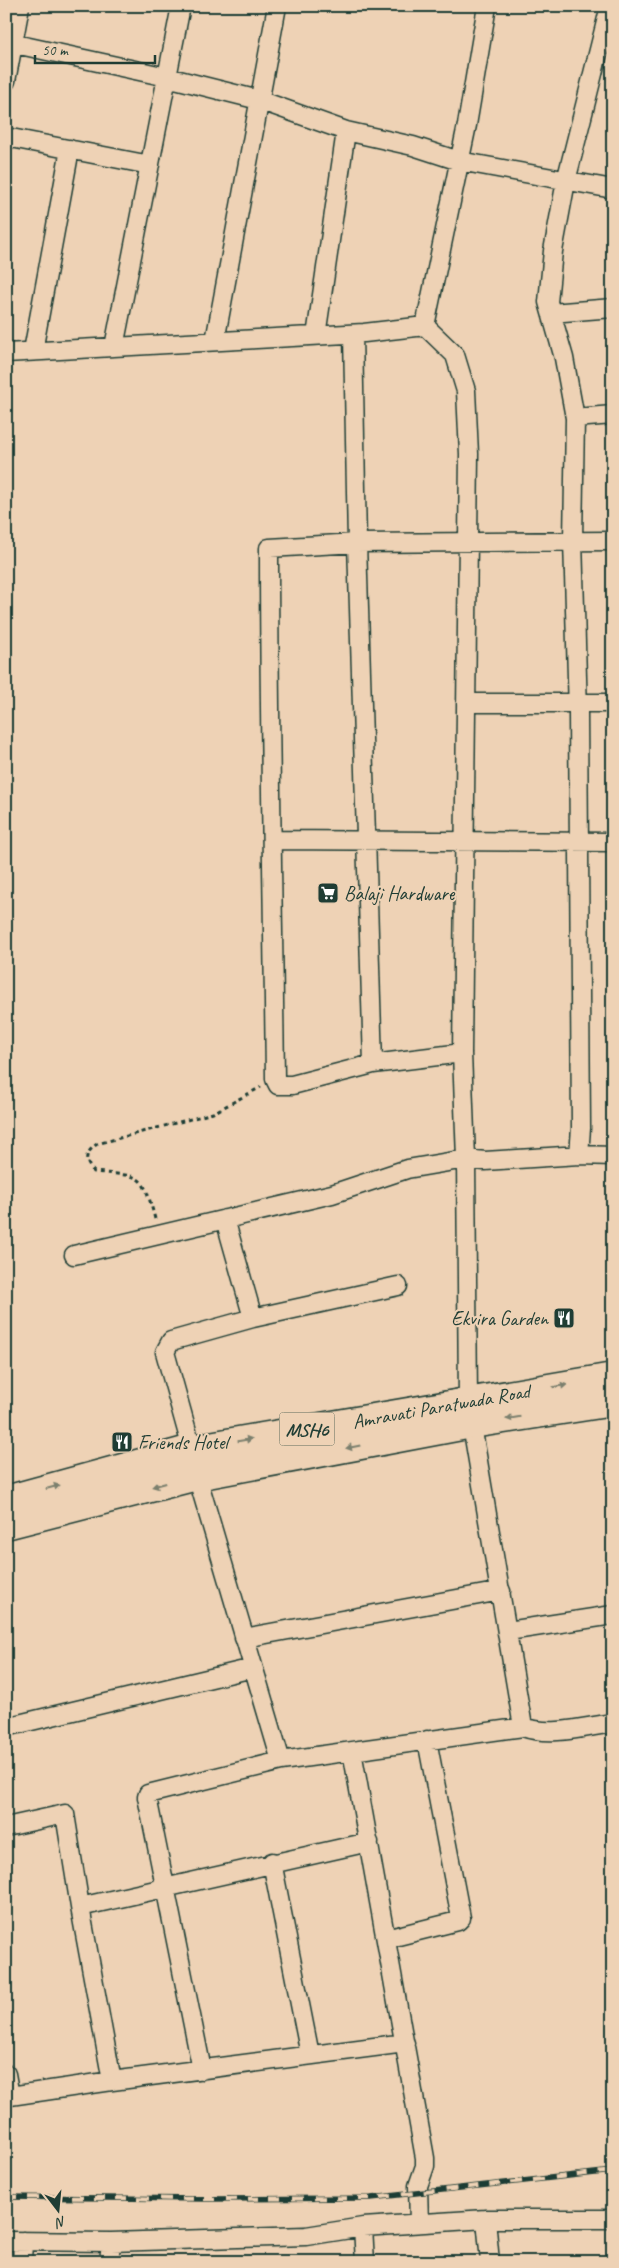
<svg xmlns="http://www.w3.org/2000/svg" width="619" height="2268" viewBox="0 0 619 2268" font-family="Caveat,sans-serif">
  <rect width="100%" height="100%" fill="#eed2b5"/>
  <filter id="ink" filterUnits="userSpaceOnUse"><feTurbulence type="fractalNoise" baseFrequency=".02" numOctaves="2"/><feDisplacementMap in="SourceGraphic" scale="10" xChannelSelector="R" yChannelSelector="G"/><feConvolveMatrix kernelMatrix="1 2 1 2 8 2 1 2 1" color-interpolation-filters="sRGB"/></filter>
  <g filter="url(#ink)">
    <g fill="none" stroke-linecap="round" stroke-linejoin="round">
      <!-- street casing -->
      <g stroke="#1f3d34" stroke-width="21">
        <path id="street" d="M6 42 167 77 259 100 346 131 413 146 459 161 613 189
          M6 81 20 6
          M6 137 150 165
          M551 313 613 308
          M425 326 467 125 487 6
          M353 334 357 543 373 1064
          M316 336 346 131
          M215 341 277 6
          M114 347 181 6
          M33 351 70 149
          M6 353 364 333 425 326 455 355 466 391 469 454 462 1053 466 1159 468 1402 523 1727
          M575 418 613 415
          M466 703H613
          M273 840 613 842
          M462 1053 373 1064 292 1085H278L275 1079C273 902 269 725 269 548L357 543 613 541
          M579 1155 581 1128 578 712 573 540 575 418 564 358 548 302 553 251 566 181 610 6
          M225 1219 253 1318
          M74 1255 332 1194 407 1169 466 1159 485 1161 579 1155 613 1156
          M508 1631 613 1615
          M244 1638 501 1591
          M6 1727 253 1668
          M352 1751 425 2158V2166L418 2186 419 2223
          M281 1761 197 1476 192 1449 165 1352 171 1341 253 1318 398 1286
          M6 1827 65 1814 80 1907 112 2081
          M272 1862 310 2055
          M80 1907 369 1842
          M386 1939 458 1921 461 1918 427 1740
          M202 2070 147 1797 148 1794 281 1761 523 1727C551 1737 584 1727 613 1723
          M6 2074 10 2096 112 2081 405 2043
          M486 2219 490 2262
          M363 2227 365 2262
          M6 2241 111 2242 306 2236 363 2227 486 2219H613
          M22 2262 23 2241
          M109 2262 111 2242"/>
      </g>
      <!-- primary casing -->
      <g stroke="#1f3d34" stroke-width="31">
        <path id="primary" d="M6 1500 192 1449 613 1377
          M6 1525 197 1476 472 1424 613 1402"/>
      </g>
      <!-- path -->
      <path stroke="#1f3d34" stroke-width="3" stroke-dasharray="4 4" stroke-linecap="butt" d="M155 1219C142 1170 142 1177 94 1172 83 1160 85 1153 97 1144L213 1113 261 1087"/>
      <!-- street -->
      <use href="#street" stroke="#eed2b5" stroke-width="18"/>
      <!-- primary -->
      <use href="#primary" stroke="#eed2b5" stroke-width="28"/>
      <!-- rail casing -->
      <g stroke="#1f3d34" stroke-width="5.5">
        <path id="rail" d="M6 2197 206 2199 371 2198 613 2171"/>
      </g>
      <!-- rail -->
      <use href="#rail" stroke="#eed2b5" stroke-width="4" stroke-dasharray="11" stroke-linecap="butt"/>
    </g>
    <!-- one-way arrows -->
    <defs><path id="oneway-solid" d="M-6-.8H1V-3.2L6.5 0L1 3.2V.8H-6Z" transform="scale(1.25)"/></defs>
    <g fill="#7c806e">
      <use href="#oneway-solid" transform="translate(560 1386) rotate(-10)"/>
      <use href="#oneway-solid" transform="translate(513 1418) rotate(171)"/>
      <use href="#oneway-solid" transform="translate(245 1440) rotate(-10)"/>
      <use href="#oneway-solid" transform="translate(353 1447) rotate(169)"/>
      <use href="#oneway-solid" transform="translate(159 1485) rotate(165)"/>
      <use href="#oneway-solid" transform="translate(53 1487) rotate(-15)"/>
    </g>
  </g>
  <!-- icons -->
  <defs>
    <g id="supermarket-square" transform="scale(1.125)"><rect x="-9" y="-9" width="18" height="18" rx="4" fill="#1f3d34" stroke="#eed2b5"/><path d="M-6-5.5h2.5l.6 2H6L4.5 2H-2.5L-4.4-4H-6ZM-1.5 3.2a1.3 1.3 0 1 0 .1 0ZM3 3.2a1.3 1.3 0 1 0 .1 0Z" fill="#fff"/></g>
    <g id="restaurant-square" transform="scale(1.125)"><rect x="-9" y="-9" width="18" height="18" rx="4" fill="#1f3d34" stroke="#eed2b5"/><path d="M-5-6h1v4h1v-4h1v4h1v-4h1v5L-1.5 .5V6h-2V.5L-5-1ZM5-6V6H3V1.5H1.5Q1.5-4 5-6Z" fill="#fff"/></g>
  </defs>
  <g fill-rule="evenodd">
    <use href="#supermarket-square" x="328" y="893"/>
    <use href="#restaurant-square" x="564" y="1318"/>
    <use href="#restaurant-square" x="122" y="1442"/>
  </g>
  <g text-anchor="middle" stroke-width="4" stroke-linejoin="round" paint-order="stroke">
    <!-- shield labels -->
    <rect fill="#eed2b5" stroke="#5d6a5b" stroke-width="1" x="279.5" y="1412.5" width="55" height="33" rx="4"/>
    <g font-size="19" font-weight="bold" fill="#1f3d34">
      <text x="307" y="1436">MSH6</text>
    </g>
    <!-- poi labels -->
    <g font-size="20" fill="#1f3d34" stroke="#eed2b5" text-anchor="start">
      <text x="344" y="900">Balaji Hardware</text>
      <text x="548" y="1325" text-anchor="end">Ekvira Garden</text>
      <text x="138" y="1449">Friends Hotel</text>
    </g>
    <!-- street labels -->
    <g font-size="20" fill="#1f3d34" stroke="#eed2b5">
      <text transform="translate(441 1406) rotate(-10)" y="7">Amravati Paratwada Road</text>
    </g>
  </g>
  <!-- margin -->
  <rect width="619" height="2268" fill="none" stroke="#eed2b5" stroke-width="25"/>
  <rect x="12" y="12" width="594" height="2243" fill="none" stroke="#1f3d34" stroke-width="2" filter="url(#ink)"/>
  <!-- north arrow -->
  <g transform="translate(58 2210) rotate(164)" stroke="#eed2b5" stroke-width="4" paint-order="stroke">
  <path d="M0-4L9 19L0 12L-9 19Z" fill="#1f3d34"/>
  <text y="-8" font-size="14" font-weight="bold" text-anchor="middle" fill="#1f3d34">N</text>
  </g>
  <!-- scale -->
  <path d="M35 55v8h120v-8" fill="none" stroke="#1f3d34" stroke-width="2.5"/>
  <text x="42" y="55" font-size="15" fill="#1f3d34" stroke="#eed2b5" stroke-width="4" paint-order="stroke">50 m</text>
</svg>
